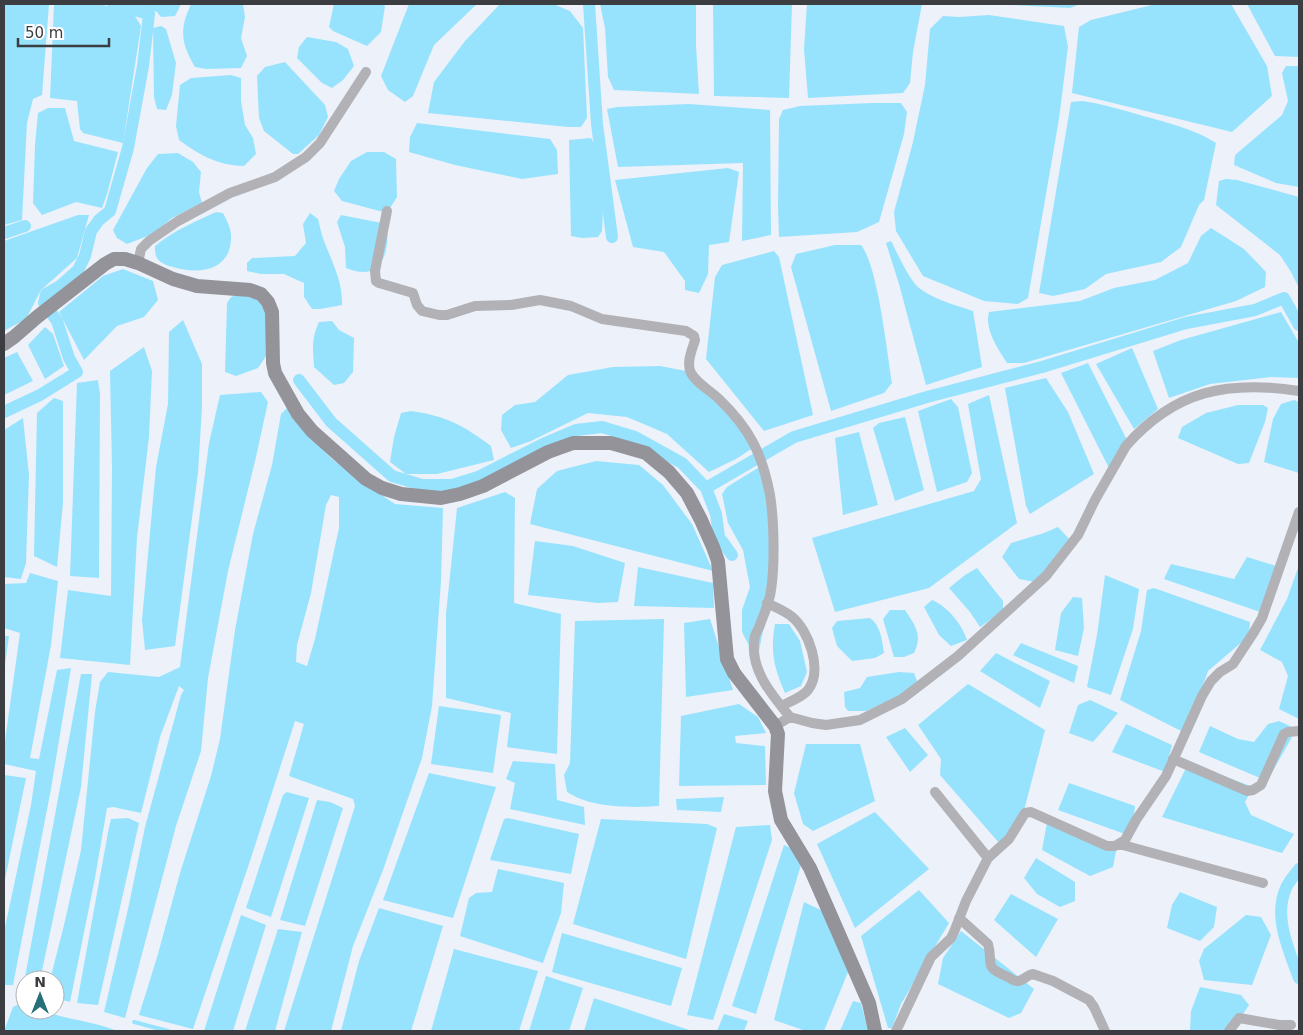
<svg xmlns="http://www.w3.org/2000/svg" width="1303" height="1035" viewBox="0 0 1303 1035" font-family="'DejaVu Sans',sans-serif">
  <rect width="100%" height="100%" fill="#edf1f9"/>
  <!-- water -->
  <path fill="#97e3fe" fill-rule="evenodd" d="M4 4H49L42 95 33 99 27 123 22 220 4 225Z
    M54 4H101L135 16 141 26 123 143 83 133 80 129 77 101 50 98Z
    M136 4H181L175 16 161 17 157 12Z
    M191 4H243L245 17 241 38 247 56 241 68 206 69 195 67C181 43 179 30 191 4Z
    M334 4H383L385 6 381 32 367 46 333 31 329 27Z
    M409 4H477L434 45 413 96 405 102 388 90 381 76Z
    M500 4H553L570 11 583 28 587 118 581 127H568L428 113 434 82 465 41Z
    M600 4H696V45L699 94 614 90 608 77 605 28Z
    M713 4H792L789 98 714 96Z
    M807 4H922L913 52 910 83 903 93 808 98 804 49Z
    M994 4H1080L1070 8Z
    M1156 4H1231L1267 66 1272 96 1232 132 1072 93 1079 27 1091 20Z
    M1247 4H1299V57L1275 56Z
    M989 15 1064 26 1068 47 1059 119 1028 298 1018 304 984 301 923 276 896 231 894 212 913 142 925 85 930 29 943 16 959 17Z
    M161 26 166 29 176 63 172 95 166 110 157 109 154 97 153 28Z
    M307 37 336 42 348 49 354 66 343 80 332 88 322 83 297 58 299 47Z
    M285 62 325 105 328 117 319 135 298 154H293L264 131 259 118 257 76 265 67Z
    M1286 66H1299V187L1276 183 1234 165 1235 155 1282 115 1288 101 1282 73Z
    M231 75 241 78V101L245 125 253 138 256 154 244 166C216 165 200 155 179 140L176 126 180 85 191 78Z
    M1082 101C1103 104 1123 110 1143 116 1169 123 1194 129 1216 143L1204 200 1199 205 1181 247 1161 262 1106 274 1085 289 1053 296 1039 293 1071 102Z
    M873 103H901L907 112 904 134 879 222 857 232 779 237 778 206 779 119 783 110 800 106Z
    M689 104 770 110 771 235 742 241 743 163 618 167 607 109 617 107Z
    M48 108H65L74 141 118 152 107 194 102 208 76 202 42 215 33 203 35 145 38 113Z
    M417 123 550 139 557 150 558 174 522 179 455 165 409 152 410 137Z
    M591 138 595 145 603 209 602 231 598 237 582 238 571 236 569 140Z
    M367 152H384L396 159 397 197 387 213 342 201 334 191 339 179 351 161Z
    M178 153 193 162 201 172 199 192 202 203 172 218 153 234 127 244 117 238 113 230 147 168 158 154Z
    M728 168 739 172 729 242 709 245 708 274 699 293 685 290V281L664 252 633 247 615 180Z
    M1226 179 1237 180 1299 197V288L1291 272 1280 255 1216 205 1219 181Z
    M216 212 223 213C227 221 232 230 231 239 230 271 198 275 173 267 168 266 160 263 157 258 155 255 155 250 155 246 173 231 194 222 216 212Z
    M310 213 318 219C320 226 321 234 324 241 332 262 343 282 342 305L320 309H312L304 297V283L284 274H261L247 271V263L252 258 295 256 306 243 303 224Z
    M78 215H89L77 258 41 290 26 319 4 331V241Z
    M341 215 387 224C390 254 381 283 346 268L345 247 337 222Z
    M1211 228 1244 249 1266 272 1265 287 1236 301 1024 363H1007C998 349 984 329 989 312L1080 301 1114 288 1155 280 1188 263 1201 236Z
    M891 241C898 254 908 278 919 288 935 300 955 305 973 311L982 367 926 385 899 284 886 243Z
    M835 245H861C878 266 887 353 892 383L884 393 831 411 791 267 796 254Z
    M774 251 779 257 813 415 764 431 706 359 715 277 722 265Z
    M123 269 153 281 158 300 144 317 117 326 84 360 59 312 103 276Z
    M238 294 256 299 268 312V353L258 368 236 376 225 372 227 303 231 297Z
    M1281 312 1299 343V378L1271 377 1210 384 1169 398 1153 351 1181 340Z
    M183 320 202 364V407L198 473 175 646 145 650 142 620 156 467 168 404 169 332Z
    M332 321 339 330 354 338 353 372 344 383 334 385 314 367C313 349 311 339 319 322Z
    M45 327 53 334 64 366 45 379 28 345Z
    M144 347 152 371 149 437 137 538 130 665 60 658 68 590 111 596 112 468 110 371Z
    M1132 348 1158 409 1134 429 1096 364Z
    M17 352 33 381 4 395V358Z
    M1088 363 1127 440 1109 468 1061 373Z
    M660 366 691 372 756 446 736 459 709 472 667 434 627 417 588 413 531 441 511 448 501 430 502 415 515 405 535 402 568 375 613 367Z
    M1046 378 1068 412 1094 474 1030 514 1026 506 1005 388Z
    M98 380 100 394 99 578 70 576 77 383Z
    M261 392 268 402 256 457 228 571 208 678 201 751 176 826 125 1018 104 1012 128 909 145 827 181 695 184 690 179 686 160 737 141 813 113 807 107 808 95 878 70 1002 55 998V980H50L64 925 81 850 95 712 100 682 108 672 159 677 180 667 209 443 220 395Z
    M989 395 1017 523 929 588 835 612 812 538 974 491 981 479 968 404Z
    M54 398 63 401V503L57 567 34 556 37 413Z
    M951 399 958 407 972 473 967 482 937 492 918 411Z
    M1294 400 1299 402V473L1264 462 1273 419 1281 404Z
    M1238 405H1263L1268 408 1265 422 1249 463 1238 464 1178 438 1182 427 1206 413Z
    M288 407 293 419 332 459 362 482 395 504 443 508 441 581 432 706 422 758 383 870 353 946 331 1031H284L355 806 353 799 289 776 304 724 295 721 250 861 193 1029 139 1015 158 954 180 873 211 776 220 739 235 630 253 534 272 465 281 414ZM331 495 339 497V528L315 639 307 666 296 662 297 645 311 593 326 505Z
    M411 411C446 416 463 425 491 446L494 460 437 474H406L390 462 394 437 401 413Z
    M905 417 924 490 895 501 873 428 879 423Z
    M23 418 29 475 26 563 21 579 4 577V430Z
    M859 432 878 505 843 515 835 438Z
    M596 461 639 465 663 485 692 524 713 571 530 524 537 489 557 471Z
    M761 466 774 497 765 620 757 661 742 632V610L750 587 743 550 728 523 722 494 727 487Z
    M505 492 515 498 514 603 561 614 557 754 507 747 511 713 446 698V614L457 508Z
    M1058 527 1071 541 1035 582 1019 579 1002 557 1011 543 1044 533Z
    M535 541 573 546 625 563 618 602 598 603 528 595Z
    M1247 557 1283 568 1266 614 1164 579 1171 564 1234 579Z
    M1299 565V719L1279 709 1288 676 1282 662 1260 650 1287 599Z
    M638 567 713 583 714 608 634 606Z
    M977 568 1003 601V611L980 627 970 612 949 588 965 575Z
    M30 573 58 581 51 645 30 758 39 759 57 670 71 668 51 789 13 985H4V932L31 805 36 771 4 764V748L20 633 4 628V584L26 583Z
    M1105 575 1139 589 1133 629 1111 695 1087 687 1097 635Z
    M1154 588 1250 622 1249 636 1208 671 1189 724 1183 732 1120 700 1141 631 1147 590Z
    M1073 597 1082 598 1084 628 1078 656 1055 650 1061 613Z
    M932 600C947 606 962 624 967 640L951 646 939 635 924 607Z
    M890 610H905C915 625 923 635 914 653L904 657H894L883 619Z
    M870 618C881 626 882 640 884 653L875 658 852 661 837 646 832 628 837 621Z
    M664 619 659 806C631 808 591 808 567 792L564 775 570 763 575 621Z
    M710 619 733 690 686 697 684 623Z
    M775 624H789L800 641 807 672 801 686 785 693C774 668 770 651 775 624Z
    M4 636H9L4 672Z
    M1021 643 1078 666 1074 683 1013 655Z
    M996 653 1050 681 1040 708 980 671Z
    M899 672 914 673 917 681 906 693 866 711H848L845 707 844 692 860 688 867 677Z
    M81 674H92L81 787 40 980H25V988H23Z
    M968 684 1045 730 1021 822 1000 844 940 775 941 759 918 725Z
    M1090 700 1118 713 1093 742 1069 733 1078 705Z
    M739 704 758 717 766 733 735 736 736 743 765 746 766 785 679 786 681 716Z
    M439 706 501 715 493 773 431 764Z
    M1279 721 1294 728 1291 739 1267 781 1199 752 1210 726 1238 739 1254 742 1268 724Z
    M1126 724 1172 745 1165 772 1112 752Z
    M905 728 928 755 910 772 886 737Z
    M806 744H860L875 801 813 831 803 824 794 793Z
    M513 761 555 764 557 800 584 807 585 825 510 809 515 783 506 779Z
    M1188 764 1208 770 1253 787 1245 802 1251 815 1294 834 1282 853 1162 817Z
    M429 773 496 787 453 918 383 900Z
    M4 775 26 778 4 884Z
    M1069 783 1135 806 1134 817 1125 834 1058 810Z
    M287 792 309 798 271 917 246 908 283 795Z
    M724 797 721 812 677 810 676 799Z
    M317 800 330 802 343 808 305 926 280 920Z
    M875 812 929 869 855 928 817 844Z
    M1048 817 1117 846 1113 867 1090 876 1042 850Z
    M128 818 139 823 98 1005 77 1003 109 827 111 819Z
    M508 818 579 834 571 874 490 860 504 819Z
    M601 819 707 824 717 828 686 959 573 924Z
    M770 825 772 840 713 1020 687 1015 736 827Z
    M784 845 795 850 801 865 756 1014 732 1006Z
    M1036 858 1075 882V901L1060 907 1037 894 1024 878Z
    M498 869 564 883 561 913 543 963 460 936 469 898 476 893 492 892Z
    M919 890 949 923 901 1004 892 1028H888L861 936Z
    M1180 892 1217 907 1214 927 1200 941 1167 928 1172 905Z
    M1011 894 1058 919 1036 957 994 920Z
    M804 902 825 912 848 972 824 1031H806L774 1020Z
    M379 908 443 926 411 1031H341L359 961Z
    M241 915 266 925 233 1031H204Z
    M1246 915 1261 917 1271 935 1252 985 1204 980 1199 961 1204 949Z
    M278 929 302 932 275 1031H245Z
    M961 931 1034 989 1021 1013 1009 1018 938 984 943 958Z
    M562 933 682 968 671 1006 552 972Z
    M454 949 538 971 519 1031H431Z
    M546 976 583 988 569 1031H529Z
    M1200 987 1241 995 1249 1005 1232 1031H1190L1191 1011Z
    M594 998 692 1031H584Z
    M853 1001 861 1003 868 1031H840Z
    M21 1003 25 1005V1010C41 1010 45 1012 60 1016 79 1021 98 1023 117 1031H4L13 1007Z
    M724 1014 748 1021 744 1031H717Z"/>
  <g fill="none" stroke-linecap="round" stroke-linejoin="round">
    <!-- stream -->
    <path stroke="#97e3fe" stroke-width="4" d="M134 1022 168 1031"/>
    <!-- canal -->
    <path stroke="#97e3fe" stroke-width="12" d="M589 4 597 124 612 237
      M4 233 25 226
      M299 380 331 422 392 476 422 485H452L478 477 543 444 576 430 602 427 635 437 682 463 706 488 716 514 719 537 732 555
      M4 412 40 395 77 372 69 358 57 321 44 303 46 294 60 286 78 270 85 256 91 231 99 220 110 211 128 148 143 66 149 14 113 4
      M706 488 794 437 927 397 1042 367 1186 323 1255 310 1284 298 1299 325
      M1299 869C1295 875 1289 881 1286 888 1273 917 1289 950 1299 978"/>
    <!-- street -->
    <path stroke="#b2b2b6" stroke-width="10" d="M387 211 375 271 376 281 379 283 413 293 417 305 422 311 439 315H447L475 306 511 305 540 300 571 306 602 319 686 331 694 336 695 340C692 350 686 363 691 373 697 384 711 391 719 399 750 429 762 453 770 495 774 519 775 565 771 590 770 600 765 612 761 622 760 627 756 632 755 636 748 668 772 695 790 717
      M138 263 141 249 149 241 178 221 230 193 275 177 306 157 320 143 366 72
      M767 603C775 607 785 611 791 616 809 630 823 670 808 690 803 697 789 702 781 706
      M775 726 790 717 812 723 826 725 860 720 902 699 958 656 1046 576 1078 535 1095 500 1126 446C1175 390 1228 380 1299 391
      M1173 759 1247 791 1253 790 1261 785 1284 734 1288 732 1299 731
      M935 792 988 858
      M1119 844 1263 883
      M959 918 988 944C994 965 982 966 1008 977 1011 979 1015 982 1019 981 1025 979 1027 975 1033 974L1053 981 1089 1000 1094 1007 1105 1031
      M896 1031 931 957 951 938 954 932 966 901 988 858 1009 839 1025 813 1031 812 1107 846H1115L1125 840 1136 820 1166 776 1202 696 1211 681 1220 672 1233 664 1254 632 1262 618 1299 512
      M1229 1031 1239 1018 1279 1025H1291"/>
    <!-- secondary -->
    <path stroke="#949399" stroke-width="14" d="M4 344 14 337 37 317 105 264 114 259H125L138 263 173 279 197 286 250 290 261 294 268 302 272 312 273 363 275 373 298 414 312 431 366 479 382 488 401 494 441 498 460 494 483 486 548 452 573 443H611L646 453 669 472 687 493 701 520 713 547 718 561 727 659 734 673 775 726 778 734 775 791 781 820 810 868 869 1003 875 1031"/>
  </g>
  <!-- border -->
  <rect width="1303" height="1035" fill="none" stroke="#3b3d40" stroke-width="10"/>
  <!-- north arrow -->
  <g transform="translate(40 995)"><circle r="24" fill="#ffffff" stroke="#b1b1b3"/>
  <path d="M0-4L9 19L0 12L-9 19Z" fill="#277079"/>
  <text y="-8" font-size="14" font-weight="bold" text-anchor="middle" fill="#3b3d40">N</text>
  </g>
  <!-- scale -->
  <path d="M18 38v8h91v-8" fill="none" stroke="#3b3d40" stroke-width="2.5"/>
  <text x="25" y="38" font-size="15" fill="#3b3d40" stroke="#ffffff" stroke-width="4" paint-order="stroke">50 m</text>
</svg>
